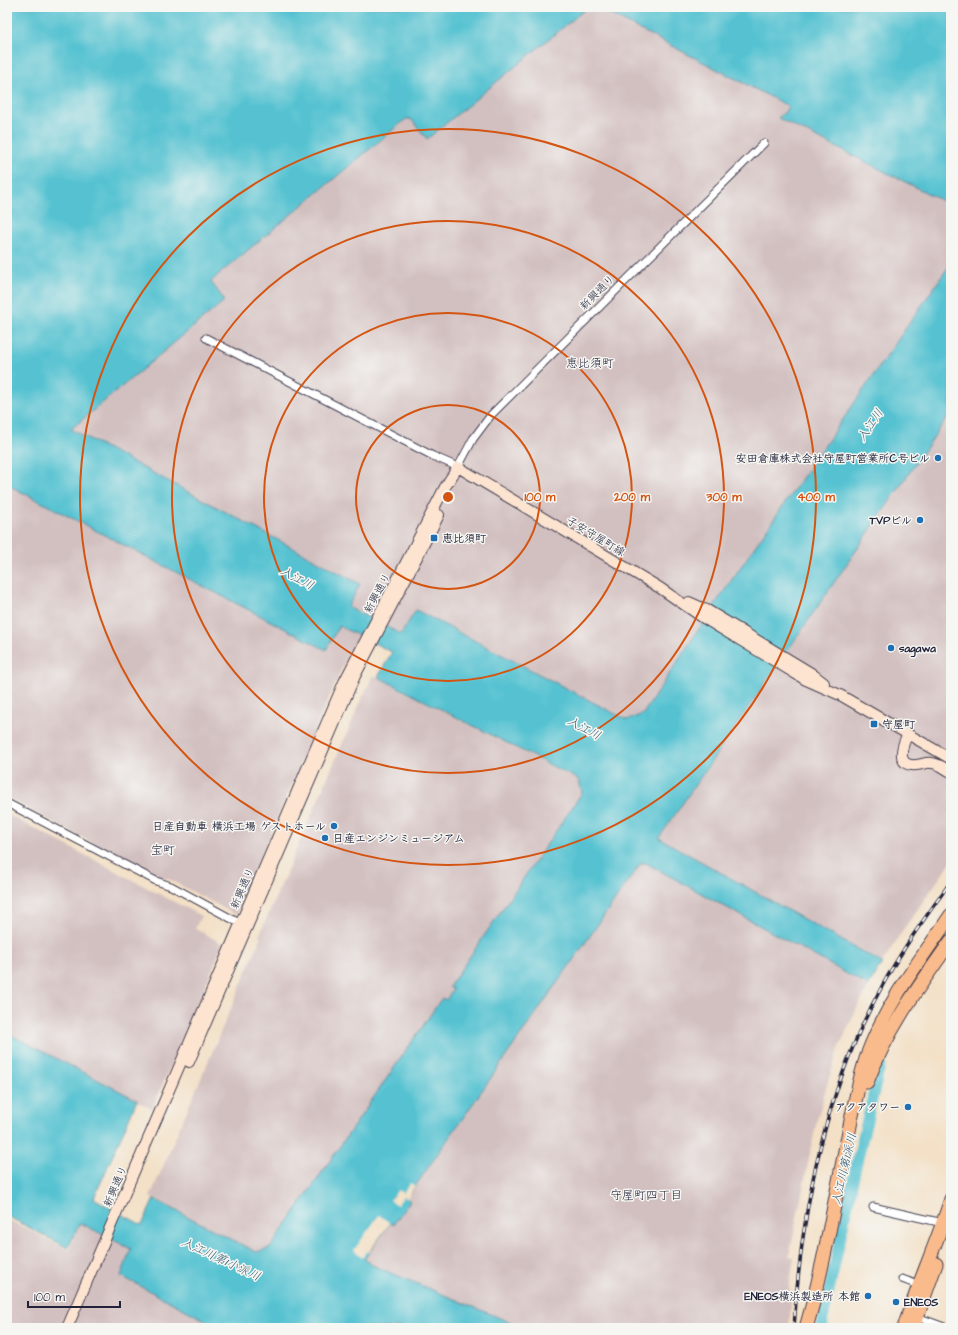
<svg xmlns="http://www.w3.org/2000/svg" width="958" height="1335" viewBox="0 0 958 1335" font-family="'Architects Daughter','Klee One',sans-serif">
  <rect width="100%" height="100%" fill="#f6f6f2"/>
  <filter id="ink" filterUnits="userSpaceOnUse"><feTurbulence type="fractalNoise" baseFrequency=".025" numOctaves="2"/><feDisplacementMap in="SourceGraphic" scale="8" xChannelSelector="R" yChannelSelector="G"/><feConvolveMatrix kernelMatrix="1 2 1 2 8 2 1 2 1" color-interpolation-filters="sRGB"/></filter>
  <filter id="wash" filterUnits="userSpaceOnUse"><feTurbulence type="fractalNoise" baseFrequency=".012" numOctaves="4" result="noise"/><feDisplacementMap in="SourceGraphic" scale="16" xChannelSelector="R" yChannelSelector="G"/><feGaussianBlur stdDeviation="0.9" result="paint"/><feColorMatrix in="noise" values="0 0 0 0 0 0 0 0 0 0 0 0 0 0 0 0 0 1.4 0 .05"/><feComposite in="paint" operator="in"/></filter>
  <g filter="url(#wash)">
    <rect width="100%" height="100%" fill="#f3e0c6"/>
    <!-- industrial -->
    <path fill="#d2bfbf" d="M588 7H596L788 106 785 112 778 118 951 205V263L720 597 643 714 627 720 416 610 402 634 348 606 360 584 71 429 207 280 406 119H411L427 139Z
      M951 412V862L905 927 882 963 659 839Z
      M7 486H10L326 650 339 626 359 635 343 666 327 702 236 915 167 878 166 879 157 877 7 798Z
      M373 675 579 781 582 793 450 987 453 989 445 1000 442 998 270 1248 256 1252 150 1197 261 938 259 936 356 712Z
      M7 814 201 916 195 928 223 944 152 1109 7 1033Z
      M641 863H646L869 986 857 1008 840 1045 828 1081 817 1120 789 1256 794 1257 789 1290 792 1291 789 1328H524L371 1265 370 1263 366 1261 365 1258 390 1223 393 1225 410 1201 407 1199Z
      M7 1219 69 1250 80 1224 131 1249 121 1276 220 1328H7Z"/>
    <!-- water -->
    <path fill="#57c2d1" stroke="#3c7286" d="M7 7H588L427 139 411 119H406L218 275 211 282 223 298V302L71 429 360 584 348 607 401 634 416 610 627 720 643 714 720 597 951 263V412L659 838 882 963 869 986 646 863H641L407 1198 410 1201 393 1225 390 1223 365 1258 366 1261 370 1263 372 1265 524 1328H220L121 1276 131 1249 80 1223 68 1248 7 1216V1033L137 1100 94 1198 112 1209 142 1225 154 1199 256 1252 270 1248 442 998 446 1000 453 989 449 987 582 793 579 780 378 677 392 652 339 626 326 650 10 486H7Z
      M596 7H951V205L778 118 785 112 788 106Z"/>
    <!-- pier -->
    <path fill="#f3e0c6" d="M410 1183 415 1186 407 1199 404 1196 397 1205 390 1200 398 1190 403 1193Z
      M379 1215 390 1223 368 1253 367 1251 362 1257 354 1250Z"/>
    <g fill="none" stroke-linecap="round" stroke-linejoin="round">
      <!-- river -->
      <path stroke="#57c2d1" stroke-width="11" d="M821 1328 857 1162 882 1058"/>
    </g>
  </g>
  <g filter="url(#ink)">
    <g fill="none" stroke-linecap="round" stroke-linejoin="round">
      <!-- street casing -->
      <g stroke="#413e50" stroke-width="9">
        <path id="street" d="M206 338 433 456 458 467 473 439 491 415 764 143
          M7 803 156 881 171 886 243 925
          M873 1207 943 1223
          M902 1279 921 1286
          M917 1317 947 1328"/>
      </g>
      <!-- secondary casing -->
      <g stroke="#413e50" stroke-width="12">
        <path id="secondary" d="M458 467 660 588 702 617 806 680 840 695 951 759
          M689 602 707 610 811 673 824 683
          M908 734C902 745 895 767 916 765 921 765 926 762 931 763 939 763 945 769 951 772
          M189 1062 355 676 439 515
          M67 1328 344 682 445 487 458 467"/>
      </g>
      <!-- highway casing -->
      <g stroke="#413e50" stroke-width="15">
        <path id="highway" d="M867 1082C887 1030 919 986 951 941
          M806 1328C824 1267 834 1203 847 1141 853 1111 858 1081 868 1053 887 1002 921 959 951 915
          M904 1328C918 1284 937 1243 951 1199
          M913 1328 936 1264"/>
      </g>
      <!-- street -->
      <use href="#street" stroke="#fff" stroke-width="7"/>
      <!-- secondary -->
      <use href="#secondary" stroke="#fde4d1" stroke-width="10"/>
      <!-- highway -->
      <use href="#highway" stroke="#fabb8c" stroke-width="13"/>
      <!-- rail casing -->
      <g stroke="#22223b" stroke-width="3.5">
        <path id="rail" d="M794 1328C800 1226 819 1121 861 1028 874 1000 889 972 906 946 920 924 936 903 951 881"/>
      </g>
      <!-- rail -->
      <use href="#rail" stroke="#f6f6f2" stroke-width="2" stroke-dasharray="6" stroke-linecap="butt"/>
    </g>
  </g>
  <!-- distance rings -->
  <g fill="none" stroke="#d45411" stroke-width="2">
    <circle cx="448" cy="497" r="92"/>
    <circle cx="448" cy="497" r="184"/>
    <circle cx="448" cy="497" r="276"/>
    <circle cx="448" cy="497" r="368"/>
  </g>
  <!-- markers -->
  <g fill="#1f6fb2" stroke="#f6f6f2" stroke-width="1.5">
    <circle cx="938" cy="458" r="4"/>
    <circle cx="920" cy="520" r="4"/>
    <rect x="430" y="534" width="8" height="8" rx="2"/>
    <circle cx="891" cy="648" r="4"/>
    <rect x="870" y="720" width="8" height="8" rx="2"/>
    <circle cx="334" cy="826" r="4"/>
    <circle cx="325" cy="838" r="4"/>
    <circle cx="908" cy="1107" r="4"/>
    <circle cx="868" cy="1296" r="4"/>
    <circle cx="896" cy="1302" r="4"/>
  </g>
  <g text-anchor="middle" stroke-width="3" stroke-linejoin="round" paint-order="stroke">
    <!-- street labels -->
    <g font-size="11" fill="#22223b" stroke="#f6f6f2">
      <text transform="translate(597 292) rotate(-45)" y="4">新興通り</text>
      <text transform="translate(596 536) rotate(31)" y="4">子安守屋町線</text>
      <text transform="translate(377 593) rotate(-62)" y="4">新興通り</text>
      <text transform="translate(242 888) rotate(-67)" y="4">新興通り</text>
      <text transform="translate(115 1186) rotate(-67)" y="4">新興通り</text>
    </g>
    <!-- poi labels -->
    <g font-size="11" font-weight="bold" fill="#22223b" stroke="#f6f6f2" text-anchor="end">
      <text x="930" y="462">安田倉庫株式会社守屋町営業所C号ビル</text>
      <text x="912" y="524">TVPビル</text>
      <text x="442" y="542" text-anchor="start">恵比須町</text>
      <text x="899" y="652" text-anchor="start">sagawa</text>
      <text x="882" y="728" text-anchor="start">守屋町</text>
      <text x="326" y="830">日産自動車 横浜工場 ゲストホール</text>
      <text x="333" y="842" text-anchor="start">日産エンジンミュージアム</text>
      <text x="900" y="1111">アクアタワー</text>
      <text x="860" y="1300">ENEOS横浜製造所 本館</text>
      <text x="904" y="1306" text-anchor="start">ENEOS</text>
    </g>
    <!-- neighbourhood labels -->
    <g font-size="12" fill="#22223b" stroke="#f6f6f2">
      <text x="590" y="367">恵比須町</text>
      <text x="163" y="854">宝町</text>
      <text x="646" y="1199">守屋町四丁目</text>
    </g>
    <!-- water labels -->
    <g font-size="12" font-style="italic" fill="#355a70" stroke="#f6f6f2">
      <text transform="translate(870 425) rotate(-56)" y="4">入江川</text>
      <text transform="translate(297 578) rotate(28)" y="4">入江川</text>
      <text transform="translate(584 728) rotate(28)" y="4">入江川</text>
      <text transform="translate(844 1169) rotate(-77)" y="4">入江川第1派川</text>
      <text transform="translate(221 1259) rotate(25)" y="4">入江川第1小派川</text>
    </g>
  </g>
  <circle cx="448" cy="497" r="6" fill="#d45411" stroke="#f6f6f2" stroke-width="2"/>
  <g font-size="12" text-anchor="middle" font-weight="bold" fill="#d45411" stroke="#f6f6f2" stroke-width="3" stroke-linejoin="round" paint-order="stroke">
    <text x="540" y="501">100 m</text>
    <text x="632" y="501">200 m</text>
    <text x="724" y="501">300 m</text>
    <text x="816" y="501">400 m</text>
  </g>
  <!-- margin -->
  <rect width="958" height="1335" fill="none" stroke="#f6f6f2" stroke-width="24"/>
  <!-- scale -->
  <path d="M28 1301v6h92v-6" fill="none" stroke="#22223b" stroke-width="2"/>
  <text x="34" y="1301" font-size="12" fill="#22223b" stroke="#f6f6f2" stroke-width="3" paint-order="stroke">100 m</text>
</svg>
